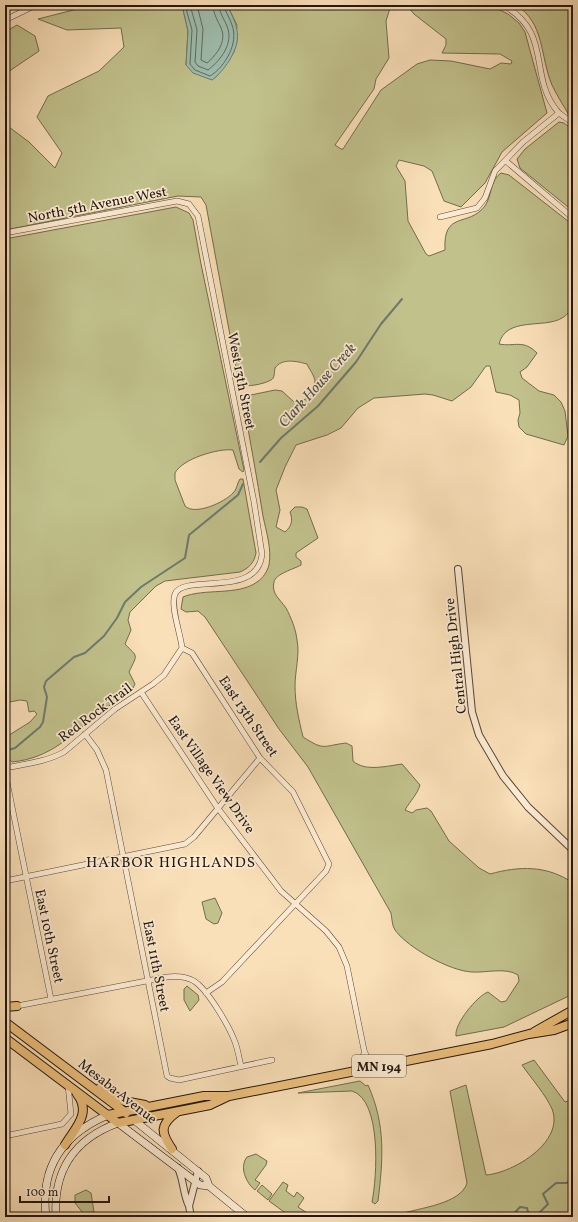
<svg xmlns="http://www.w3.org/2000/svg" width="578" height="1222" viewBox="0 0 578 1222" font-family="Vollkorn,serif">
  <rect width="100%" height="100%" fill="#fae0b9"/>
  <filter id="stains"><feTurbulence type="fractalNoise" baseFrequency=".005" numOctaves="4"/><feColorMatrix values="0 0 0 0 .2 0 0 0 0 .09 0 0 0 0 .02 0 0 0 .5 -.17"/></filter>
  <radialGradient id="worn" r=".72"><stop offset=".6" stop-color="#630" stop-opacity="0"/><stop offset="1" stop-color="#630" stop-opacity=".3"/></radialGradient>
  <!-- green -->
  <path fill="#c1c18c" stroke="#726c4e" d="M93 5H182L188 31 186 65 215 78 234 52 237 25 227 5H391L386 21 389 58 376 79 374 89 335 145 341 149H343L381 90 417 64 430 60 451 61 490 69 501 63 511 64 512 61 500 54 442 53 446 45V39L414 14 406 5H490L508 14 519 23 525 32 547 113 502 152 485 183 461 207 444 201 432 171 424 166 399 160 396 166 405 181 408 221 426 254 429 256 445 250C443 210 468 228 485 206 492 196 490 180 501 173L509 175 573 225V307C570 310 567 316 562 318 544 329 506 316 499 344 515 347 523 339 537 353L527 367 520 372 522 378 539 391 554 395 561 402 565 411 568 436 564 445 526 434 519 427 518 420 520 413 519 400 510 395 496 392 490 366H486L471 387 452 401 433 395 425 394 374 398 358 408 341 428 327 435 296 445 285 467 276 490 280 510 276 527 285 532C292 526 293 520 290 512L295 507H302L307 509 318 538 296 553V557L301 561V565C294 569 275 574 274 582 271 594 280 599 286 608 291 617 296 630 297 640 300 654 295 671 295 686 295 704 299 720 303 737 325 751 322 746 346 743L352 746 353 761C365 772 387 766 402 764L420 785C417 795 410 801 405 810L412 813 416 810 427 808 431 811 449 841 479 868 490 874C519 866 547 865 573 883V994L504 1027 456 1036C454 1024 477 996 488 992L501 1002 506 1001 519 981 518 975C506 967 486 973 472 972 450 971 408 948 395 930 392 926 392 918 391 913L308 767 279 729 205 617 198 611 186 612 181 609 183 597C204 588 238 596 257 582 263 578 267 572 269 565 272 549 266 531 263 516 257 478 250 440 243 401L246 396 275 390 282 391 294 402C304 404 315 392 315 382 315 376 309 369 307 364 296 361 282 358 275 368 274 373 275 378 271 380 264 384 246 388 239 384L206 205 201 197 178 196 5 230V124L29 142 55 168 62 153 37 117 48 96 99 71 124 47 121 28 67 30 38 19Z
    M516 5H573V119L570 117C564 106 557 96 552 85 540 57 545 23 516 5Z
    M17 25 35 36 39 51 5 74V32Z
    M559 122 564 123 573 130V211L520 168 517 159 525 149Z
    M176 207 189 213 193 220 201 264 244 470 243 472 239 469 233 450C218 448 182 459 175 473V480L185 506C195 516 225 502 233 493 237 490 237 483 240 479H243L256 553C254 563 249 568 240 572L165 581 156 586 130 612 128 620 131 630 125 644C138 658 138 653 129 672L135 684 133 688C122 697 110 705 99 713 70 736 51 758 12 762 6 758 4 744 6 737L30 722 37 714 34 711 29 712 27 701 20 700 5 703V239Z
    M215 898 222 913 218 923 214 924 206 919 202 902Z
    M187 986 198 995 199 1000 190 1011 184 1000V989Z
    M534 1060 565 1102 573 1099V1217H396L400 1214C419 1208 461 1204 467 1183L450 1091 466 1085 486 1175C513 1173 565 1142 552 1109 546 1095 531 1078 522 1065Z
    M360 1081 366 1086 368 1085C386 1125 383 1160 378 1201L375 1204 372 1202C377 1178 382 1100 352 1091L298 1093Z
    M256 1154 267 1161 266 1165 255 1180 260 1183 255 1190C246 1183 239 1167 247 1157Z
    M283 1182 288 1185 286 1191 294 1197 297 1192 304 1198 298 1207 307 1213V1217H291L269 1201Z
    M262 1185 272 1194 268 1200 257 1191Z
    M86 1190 91 1193 94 1212 83 1213 75 1203V1195Z"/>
  <!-- water -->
  <path fill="#9ebdad" stroke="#6c7a6e" d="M182 5H227C238 27 243 38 229 61 225 67 218 76 212 80L193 73 186 65 188 31Z"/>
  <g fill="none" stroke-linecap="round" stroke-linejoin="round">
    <!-- shore -->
    <path stroke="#606a5e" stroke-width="1" d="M185 5 192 30 190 64 195 70 210 76C225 67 239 43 232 25 230 18 225 12 224 5
      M190 5 197 30 195 62 198 66 208 70C221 60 234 43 227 26 224 19 219 12 219 5
      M197 5 203 29 201 60 207 63C211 60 214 56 218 51 231 29 214 25 213 5"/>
    <!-- stream -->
    <path stroke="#6c7a6e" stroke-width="2" d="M260 462 281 438 318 406 356 362 381 324 402 299
      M8 750 15 748 40 727 43 722 47 697 44 687 46 681 74 657 85 653 104 636 117 618 125 602 141 587 185 558 189 535 238 495 243 484
      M443 1217 444 1216 446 1217
      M511 1217 520 1207 527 1208 529 1216 539 1213 548 1204 543 1194 556 1183H567L573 1177"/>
    <!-- minor casing -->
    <g stroke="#58483a" stroke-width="6">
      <path id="minor" d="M503 5C554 34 527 75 558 112 562 116 568 119 573 123
        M5 20 36 5
        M506 161 573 218
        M440 217 477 208 485 198 495 171 523 142 559 113
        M5 233 177 201 189 204 198 216 254 502 262 554C258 599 184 573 175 594 170 606 181 635 182 648
        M182 648 192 653 260 758 293 792 329 864 326 871 222 982 206 993
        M141 692 217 807 281 891 326 931 339 947 347 966 364 1050 371 1068
        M85 734 97 750 106 770 167 1076 170 1078 179 1080 272 1060
        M5 768C25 764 46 762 64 752L115 709 153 684 164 675 182 648
        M5 772 51 999
        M5 881 185 844 194 837 260 758
        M17 1006 167 977C176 976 185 976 194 981 208 990 229 1026 235 1042 238 1050 239 1058 241 1066
        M360 1070 364 1053
        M5 1136 62 1124 71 1114 68 1085"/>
    </g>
    <!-- tertiary casing -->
    <g stroke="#58483a" stroke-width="8">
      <path id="tertiary" d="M458 569 472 712 479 735 503 776 528 807 573 850
        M178 1168C184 1181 183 1194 189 1206
        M191 1217 189 1206 198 1171"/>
    </g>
    <!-- secondary casing -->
    <g stroke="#22160f" stroke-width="8">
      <path id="secondary" d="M134 1120 206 1178 209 1186
        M46 1217C40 1167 63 1134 108 1115
        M56 1217C53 1171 74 1139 118 1123L200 1185 209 1186 247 1217"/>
    </g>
    <!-- trunk casing -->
    <g stroke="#22160f" stroke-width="10">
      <path id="trunk" d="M5 1007 17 1006
        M5 1022 126 1113
        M534 1032 573 1010
        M5 1038 118 1123 210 1105 229 1096
        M100 1088 124 1101 145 1105
        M108 1115 204 1096H229L492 1044 529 1034 554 1030 573 1023
        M65 1145C75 1128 92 1113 77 1094
        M172 1149C161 1133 159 1125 177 1112"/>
    </g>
    <!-- minor -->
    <use href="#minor" stroke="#fcebd2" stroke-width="5"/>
    <!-- tertiary -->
    <use href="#tertiary" stroke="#fcebd2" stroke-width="6"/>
    <!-- secondary -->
    <use href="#secondary" stroke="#fcebd2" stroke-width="7"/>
    <!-- trunk -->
    <use href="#trunk" stroke="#edc07c" stroke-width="8"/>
  </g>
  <g text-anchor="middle" stroke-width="3.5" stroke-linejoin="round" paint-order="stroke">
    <!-- shield labels -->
    <rect fill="#fcebd2" stroke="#63564a" stroke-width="1" x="352" y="1055" width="54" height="22" rx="3"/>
    <g font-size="13" font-weight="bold" fill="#22160f">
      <text x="379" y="1071">MN 194</text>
    </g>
    <!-- street labels -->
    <g font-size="14" fill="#22160f" stroke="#fcebd2">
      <text transform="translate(97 204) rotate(-11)" y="5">North 5th Avenue West</text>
      <text transform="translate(242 381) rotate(79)" y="5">West 13th Street</text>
      <text transform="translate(455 656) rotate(-96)" y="5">Central High Drive</text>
      <text transform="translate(95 712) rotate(-37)" y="5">Red Rock Trail</text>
      <text transform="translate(249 716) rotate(56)" y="5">East 13th Street</text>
      <text transform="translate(212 774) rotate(55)" y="5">East Village View Drive</text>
      <text transform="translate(50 936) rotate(78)" y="5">East 10th Street</text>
      <text transform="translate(157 966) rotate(79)" y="5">East 11th Street</text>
      <text transform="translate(118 1091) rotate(38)" y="5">Mesaba Avenue</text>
    </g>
    <!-- water labels -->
    <g font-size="15" font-style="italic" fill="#4d5046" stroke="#fcebd2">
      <text transform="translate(317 385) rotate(-48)" y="5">Clark House Creek</text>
    </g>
    <!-- neighbourhood labels -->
    <g font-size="15" letter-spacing="1" fill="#22160f" stroke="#fcebd2">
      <text x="171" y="867">HARBOR HIGHLANDS</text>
    </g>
  </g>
  <!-- margin -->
  <rect width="578" height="1222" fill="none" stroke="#fae0b9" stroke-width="20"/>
  <rect x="6" y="6" width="566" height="1210" fill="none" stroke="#22160f" stroke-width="2"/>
  <rect x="10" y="10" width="558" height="1202" fill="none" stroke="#22160f"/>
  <!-- scale -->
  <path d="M20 1196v6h89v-6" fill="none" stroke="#22160f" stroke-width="2"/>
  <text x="26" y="1196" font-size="12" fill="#22160f" stroke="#fcebd2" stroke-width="3" paint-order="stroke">100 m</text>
  <rect width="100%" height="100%" filter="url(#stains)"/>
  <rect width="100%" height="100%" fill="url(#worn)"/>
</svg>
